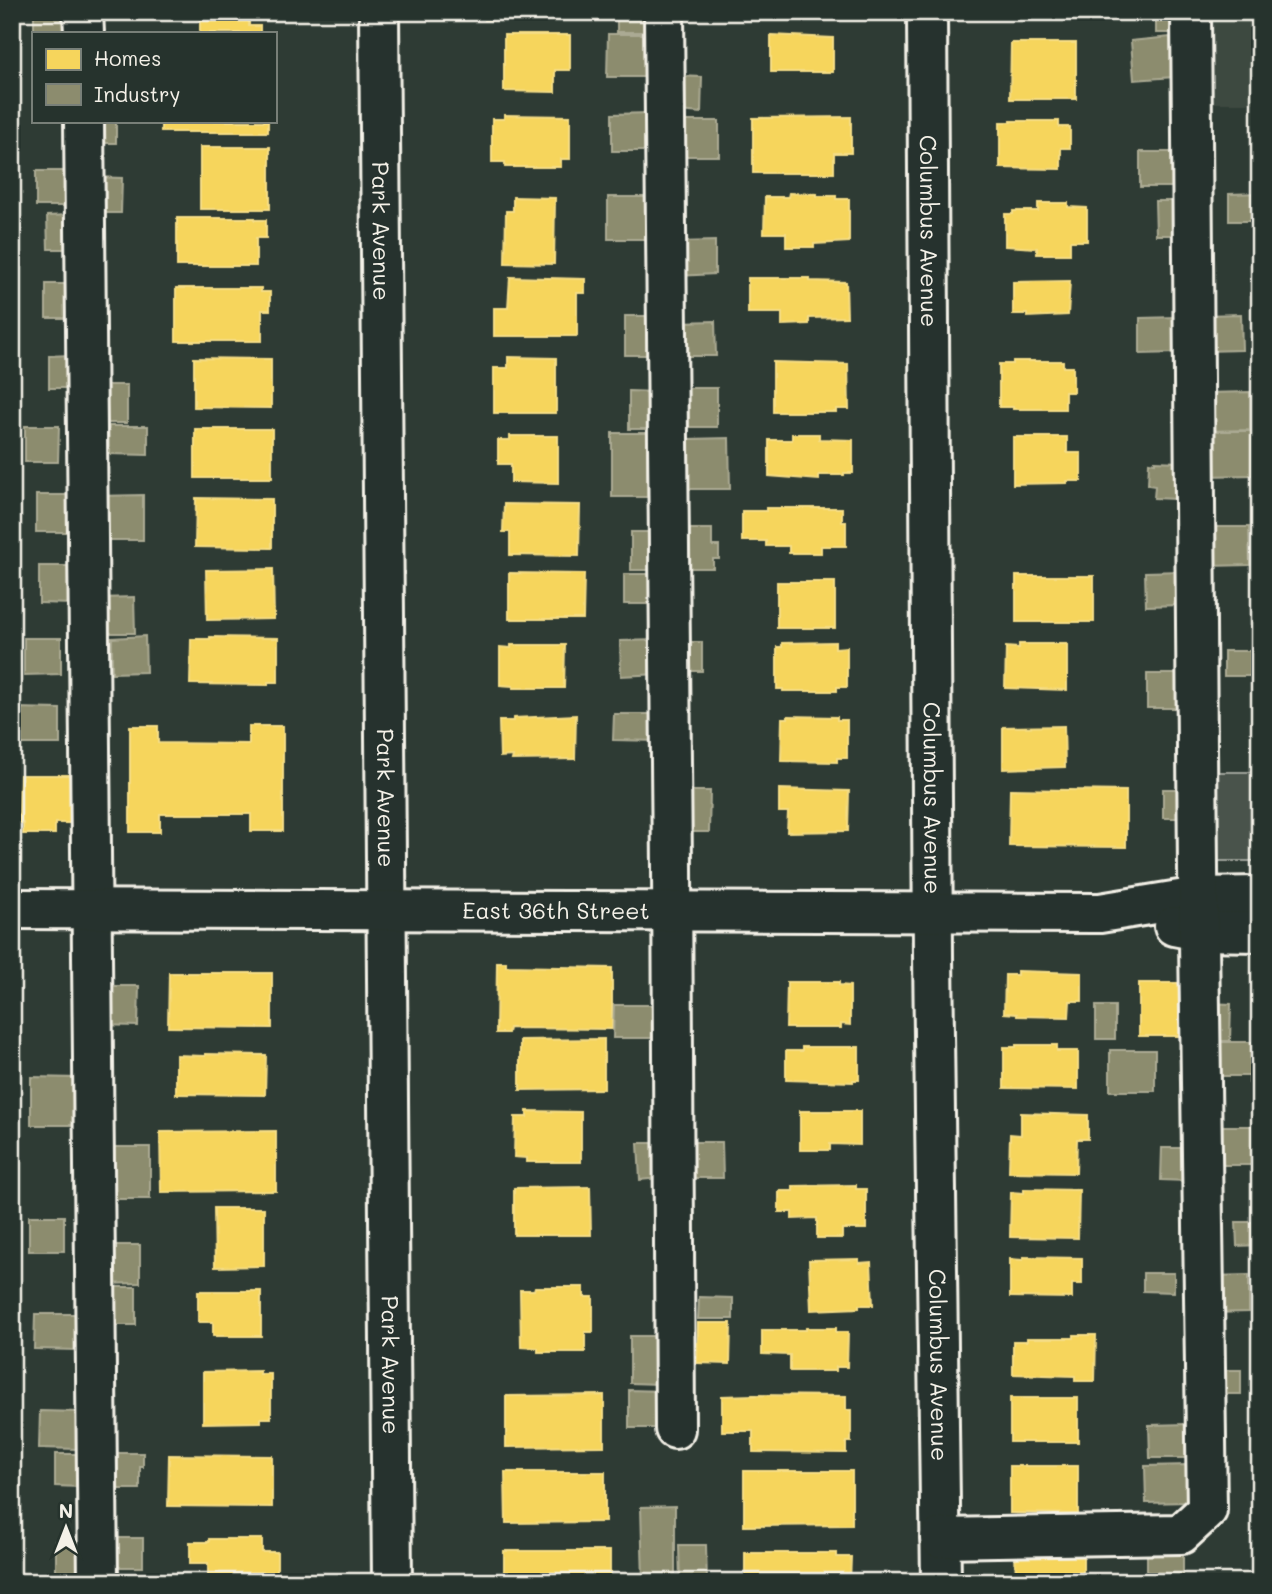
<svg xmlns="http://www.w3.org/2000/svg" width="1272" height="1594" viewBox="0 0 1272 1594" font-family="Mali,sans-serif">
  <rect width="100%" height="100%" fill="#2e3b34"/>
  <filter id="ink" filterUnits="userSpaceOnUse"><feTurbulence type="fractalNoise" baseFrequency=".0143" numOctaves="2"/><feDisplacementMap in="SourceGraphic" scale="14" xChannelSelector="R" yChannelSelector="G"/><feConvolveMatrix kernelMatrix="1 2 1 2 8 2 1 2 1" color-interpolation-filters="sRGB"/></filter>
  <g filter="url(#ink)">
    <!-- built -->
    <path fill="#3c4841" d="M1192 12H1260V103H1193Z"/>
    <!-- green -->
    <path fill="#48524c" stroke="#9ea29a" stroke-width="2" d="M1209 772H1260V861H1209Z"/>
    <!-- homes -->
    <path fill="#f6d55c" stroke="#f5dd86" stroke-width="2" d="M249 12V26H260V33H200V13Z
      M485 12H511V20H485Z
      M504 35H570V70H555V92L504 91Z
      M771 35 833 38V72H771Z
      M1011 43H1076V99H1010Z
      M504 115 570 116V159H561V167H505V162H492V119H504Z
      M851 117V153H834V173H753V118Z
      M161 121H268V132H161Z
      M1011 121H1059V127H1070V148H1061V169L1000 168V122H1011Z
      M200 147H270V209H200Z
      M789 193 817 194V196H836V199H849V242L814 244V247H786V233H764L765 197H788Z
      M513 197 555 198 554 264 505 263 506 211H513Z
      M1038 203H1068V207L1087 208V241H1070V254H1037V248L1005 246V214H1013V211H1038Z
      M177 218H255V220H266V238H256V266H177Z
      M510 277 585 279V293H577V336H494V308H508Z
      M748 278H810V281L846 282 847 317 809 318V324L782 325V313H748Z
      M1070 281 1068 315 1027 317V314H1013V282Z
      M176 288H261V292H270V310H262V341H176Z
      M508 357 556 358V413H494V368H508Z
      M194 358 271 359V408L194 407Z
      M1013 361H1063V367H1073V392H1065V409H1013V407H999V364H1013Z
      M773 362 848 364 849 409H836V412H773Z
      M195 429H272V478H195Z
      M792 434H819V439L853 440V473H844V475H819V480L769 476V440H792Z
      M510 436H558V483L511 482V464H498V440H510Z
      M1013 437H1067V453H1081V481H1067V483L1013 484Z
      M196 498 272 499V548L195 547Z
      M504 504 580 505 579 556 510 555V532H503Z
      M766 508H842V522H846V546H821V553H789V546H766V541H742V511H766Z
      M273 569 274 619 207 620 206 570Z
      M509 573 584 574 583 619H509Z
      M1016 576H1094V622H1016Z
      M777 582H835V628H777Z
      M210 637 278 638V682H268V685L190 684 191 639H210Z
      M835 642V648L847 647V687H837V691H783V689H777V647H782V643Z
      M1019 644H1067V690L1005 688 1006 647 1019 648Z
      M511 645H565L564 688H513V686L500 685V647L511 648Z
      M576 715 575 759 512 760 513 756 500 757 499 721H513L514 718Z
      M788 716 837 717V720H847V758H837V762L781 761 782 718H788Z
      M130 726H158V743L249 744V726H283V831H251V814H160V832H130Z
      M1064 726 1065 767 1003 769V727Z
      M20 775H73V823H55V834H23V823H19Z
      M779 789 849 791 848 831 787 832 788 812H779Z
      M1010 789 1126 791V847L1009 846Z
      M497 962H506V966L612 968V1029L509 1028 508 1033H496Z
      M1017 971 1082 973V1001H1070L1069 1017 1017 1016V1014L1004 1013 1005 975H1017Z
      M169 973H272V1028L168 1027Z
      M787 982H839V985L850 986V1025L841 1024V1028H786Z
      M1139 983H1181V1036H1139Z
      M604 1039V1089L520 1090V1040Z
      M1016 1045H1057V1051H1078V1089L1004 1088V1047H1016Z
      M802 1047H859V1080H853V1082L786 1080V1051H802Z
      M205 1054 266 1055 265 1095 176 1094V1055L205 1056Z
      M527 1111 581 1112V1162H527V1158L514 1157 515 1117H527Z
      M800 1111H860V1145L830 1144V1150H800Z
      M1021 1113 1088 1115V1139H1077L1076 1173 1009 1172 1010 1134 1021 1135Z
      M276 1131V1191L161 1192 160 1132Z
      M856 1185V1189H866V1229H842V1238H817V1218L792 1219V1212H779V1191H793V1186Z
      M590 1187 591 1235H514V1188Z
      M1024 1189 1079 1190 1078 1238 1010 1237 1011 1192 1024 1193Z
      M214 1208H264V1266L215 1267Z
      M1023 1257 1082 1258V1284H1072V1298L1010 1297V1259L1023 1260Z
      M859 1259V1263L871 1262 873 1305H859V1308L811 1310 809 1260Z
      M535 1287H584V1297H593V1332H585V1352H538V1348L521 1347 520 1290H534Z
      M198 1291H261V1336H213V1322H198Z
      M698 1323H731L730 1364 697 1363Z
      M806 1328H836V1332H848L847 1367H836V1371H790V1355L762 1354V1330H806Z
      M1074 1335H1096L1095 1381H1075V1376L1013 1374V1341H1027V1338H1074Z
      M260 1371V1374H271V1418H261V1422L203 1423V1372Z
      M604 1395V1446L506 1447V1396Z
      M754 1395 846 1396V1410H851V1442H846V1453L753 1452V1431H722V1396Z
      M1010 1398H1078V1442H1010Z
      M169 1455 272 1456V1507L168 1506Z
      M1010 1466H1078V1514L1010 1513Z
      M744 1471H852V1525L744 1526Z
      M505 1472H605V1522L506 1523Z
      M209 1539H262V1552H277V1582H208V1563H190V1542H209Z
      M504 1551H610V1582H504Z
      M1015 1551 1083 1553V1582H1016Z
      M745 1553H837V1557H851L850 1582H745Z"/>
    <!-- industry -->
    <path fill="#8c8c6e" stroke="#abaa93" stroke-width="2" d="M34 12H67V33H34Z
      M617 12H652V32H617Z
      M1156 12H1174V33H1156Z
      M608 34H651V77H607Z
      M1170 37 1174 77 1134 80 1131 41Z
      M678 76 702 77 701 113 678 111Z
      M650 113V151H612V114Z
      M92 121H116V143H92Z
      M681 121H719V156H680Z
      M1140 152H1175L1176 187H1140Z
      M36 171H70V206H36Z
      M94 177 122 178 121 213H94Z
      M1260 193V221H1229V194Z
      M608 197H650V239H608Z
      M1155 201H1180L1181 235H1156Z
      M69 215 70 249H48L47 216Z
      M715 241V274L678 276V242Z
      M46 284H68L67 318H46Z
      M1241 314 1242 350 1204 351V315Z
      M625 316H654V355H625Z
      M1177 317V353L1140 354V318Z
      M715 321 716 356H679L678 322Z
      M70 355V388H49V356Z
      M98 385H127V423H98Z
      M679 388H717V427H679Z
      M629 391 655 392V429H629Z
      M1250 392V430L1207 431 1206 393Z
      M25 426H59L58 462H25Z
      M109 426H148V455L109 454Z
      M1206 431H1254V475L1206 476Z
      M612 433H647V497H612Z
      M729 438 730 489H689L688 439Z
      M1155 461 1179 462 1177 499 1154 498 1155 486 1148 485 1149 462 1155 463Z
      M36 495H73V532H36Z
      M143 495V540H97L96 496Z
      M1207 527H1249L1250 565 1208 566Z
      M682 529H712V546H719V559H713V568H682Z
      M631 532H657V570H631Z
      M39 566H73V604L39 603Z
      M1182 571 1183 605 1146 606 1145 572Z
      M624 574H653V604H624Z
      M134 597 135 633H100L99 598Z
      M145 636 146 672 112 673V638Z
      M24 638H61V674L24 675Z
      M658 640 659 674 621 676 620 641Z
      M681 642H702V671H681Z
      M1224 651H1260V676H1224Z
      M1147 674H1183V708H1147Z
      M16 708 60 709V744H16Z
      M614 714H660V741L613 740Z
      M1163 789H1179V818H1163Z
      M684 791H710L709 832H683Z
      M98 986H139L138 1026 97 1025Z
      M1207 1003 1231 1004 1230 1041H1206Z
      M614 1005H659V1038H613Z
      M1096 1006H1115V1039H1096Z
      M1207 1042H1260V1083H1249V1076H1208Z
      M1110 1050H1155V1091H1110Z
      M31 1077 78 1078V1125H31Z
      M1221 1126H1260V1165H1221Z
      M686 1142H722L723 1178H686Z
      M638 1143H657L659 1178 640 1180Z
      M112 1147H150V1199H113Z
      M1162 1148H1188L1187 1181 1161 1180Z
      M29 1216H64V1251H29Z
      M1236 1222H1260V1245L1237 1246Z
      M100 1245H140V1283L101 1284Z
      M1143 1273H1174V1292L1143 1291Z
      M1249 1275V1312L1210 1313V1276Z
      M101 1287H136V1325H101Z
      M699 1297 733 1298V1319H698Z
      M35 1314H78V1350L34 1349Z
      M630 1336H663L659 1384 630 1383Z
      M1211 1370H1241V1394H1211Z
      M629 1390 663 1391V1428H629Z
      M40 1411 79 1412V1449L39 1448Z
      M1187 1424V1458H1150L1149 1425Z
      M102 1453H143V1467H140V1489H102Z
      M55 1454H79V1487L55 1486Z
      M1189 1465V1502L1146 1503 1145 1466Z
      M675 1506V1582H643L641 1507Z
      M110 1538H143V1567H110Z
      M56 1541H79V1578H56Z
      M679 1545H706L707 1582H680Z
      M1147 1551 1183 1552V1582H1147Z
      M32 1580H73V1582H33Z"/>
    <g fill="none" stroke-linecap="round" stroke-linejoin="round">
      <!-- minor casing -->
      <g stroke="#f4f1e8" stroke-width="44">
        <g id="minor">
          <path d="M83 12 84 33"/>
          <path id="s1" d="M379 12 392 1582"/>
          <path d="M664 12 672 868 675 1429"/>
          <path id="s2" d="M927 12 933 956 941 1582"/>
          <path d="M84 121 98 1582"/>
          <path id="s3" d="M12 909 1100 913 1198 897 1260 896"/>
          <path d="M1174 926 1200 931 1260 932"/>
          <path d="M940 1538 1181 1534 1207 1510 1198 869 1191 12"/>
        </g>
      </g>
      <!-- minor -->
      <use href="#minor" stroke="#26332d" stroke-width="38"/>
    </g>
  </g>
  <g text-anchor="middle" stroke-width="7" stroke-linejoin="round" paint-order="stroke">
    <!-- street labels -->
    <g font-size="23" fill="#f4f1e8" stroke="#26332d">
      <text dy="8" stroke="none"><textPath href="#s1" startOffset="219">Park Avenue</textPath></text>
      <text dy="8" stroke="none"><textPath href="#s2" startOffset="219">Columbus Avenue</textPath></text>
      <text dy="8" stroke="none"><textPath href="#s1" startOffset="786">Park Avenue</textPath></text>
      <text dy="8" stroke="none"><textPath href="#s2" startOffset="786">Columbus Avenue</textPath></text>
      <text dy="8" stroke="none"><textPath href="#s3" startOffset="544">East 36th Street</textPath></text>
      <text dy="8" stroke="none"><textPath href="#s1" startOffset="1353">Park Avenue</textPath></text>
      <text dy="8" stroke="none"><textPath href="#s2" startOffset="1353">Columbus Avenue</textPath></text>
    </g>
  </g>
  <!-- margin -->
  <rect width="1272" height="1594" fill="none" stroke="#26332d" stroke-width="42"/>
  <rect x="21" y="21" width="1230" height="1552" fill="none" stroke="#f4f1e8" stroke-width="2.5" filter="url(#ink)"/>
  <!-- legend -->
  <rect x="32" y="32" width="245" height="91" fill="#26332d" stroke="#787f78" stroke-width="2"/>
  <rect x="46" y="49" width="35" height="21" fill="#f6d55c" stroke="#787f78" stroke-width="2"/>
  <text x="94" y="66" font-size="21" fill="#f4f1e8">Homes</text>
  <rect x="46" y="84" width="35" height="21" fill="#8c8c6e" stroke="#787f78" stroke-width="2"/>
  <text x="94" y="102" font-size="21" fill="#f4f1e8">Industry</text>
  <!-- north arrow -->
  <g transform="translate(66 1528)" stroke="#26332d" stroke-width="5" paint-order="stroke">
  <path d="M0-5L12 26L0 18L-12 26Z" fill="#f4f1e8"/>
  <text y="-10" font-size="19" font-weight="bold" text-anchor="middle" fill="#f4f1e8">N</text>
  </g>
</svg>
